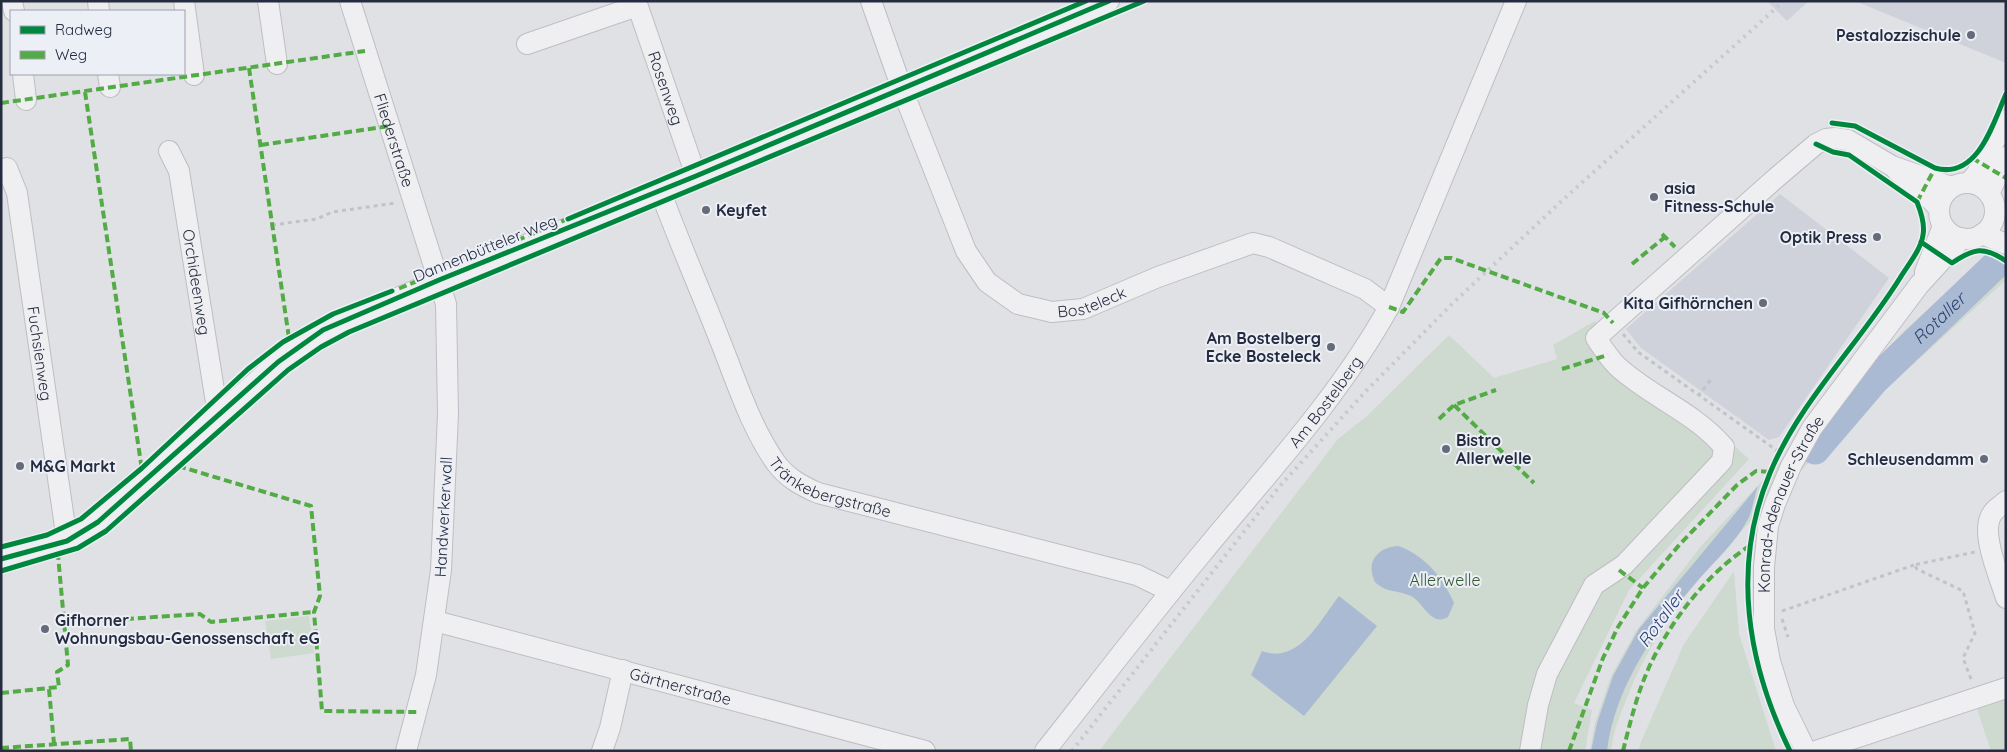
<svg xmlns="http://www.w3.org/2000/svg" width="2007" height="752" viewBox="0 0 2007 752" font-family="Quicksand,sans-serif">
  <rect width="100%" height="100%" fill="#e0e1e5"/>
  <!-- built -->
  <path fill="#d0d2db" d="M1767 1H1809L1787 21Z
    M1855 1H2006V63L1867 6Z
    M1780 194 1889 278 1779 437 1769 440 1641 348 1626 329Z"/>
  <!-- green -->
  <path fill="#ced9cf" d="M2006 239V280C1931 348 1856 415 1784 487 1724 548 1661 613 1629 693 1621 713 1613 730 1611 751H1590L1595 723 1611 676 1636 631 1701 546 1904 331Z
    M1595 321 1622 360 1688 405 1749 459 1629 590 1574 703 1592 710 1585 751H1099L1338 439 1366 417 1449 335 1494 378 1557 359 1553 345Z
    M1734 571 1739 634 1776 751H1639L1640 744 1684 644Z
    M309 616 314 653 271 659 265 621Z
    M2006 696V751H1991L1976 706Z"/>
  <!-- water -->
  <path fill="#abbad3" d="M1758 486C1754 496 1753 509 1748 519 1737 541 1716 560 1700 578 1658 626 1615 685 1607 751H1591L1597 723 1613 676 1639 629Z
    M1398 546C1425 555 1443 578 1454 603L1448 617C1431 627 1424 603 1411 596 1398 590 1386 593 1375 582 1365 562 1378 547 1398 546Z
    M1339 596 1377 626 1304 716 1251 675 1262 651C1299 665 1320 620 1339 596Z"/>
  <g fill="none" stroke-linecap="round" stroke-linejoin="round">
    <!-- river -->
    <path stroke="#abbad3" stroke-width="29" id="s1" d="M1815 450 1874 381 2006 255"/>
    <!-- minor casing -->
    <g stroke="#bdbec3" stroke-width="22">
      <g id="minor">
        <path d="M12 1 14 11"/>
        <path d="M98 1 99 11"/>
        <path d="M184 1 194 75"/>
        <path d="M268 1 277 64"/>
        <path id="s2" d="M350 1 446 304 448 414 441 570 426 675 406 751"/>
        <path id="s3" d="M636 1 696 176"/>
        <path id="s4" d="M871 1 902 89 966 251 987 282 1018 304 1052 312 1083 309 1158 277 1253 243 1269 247 1365 289 1389 307"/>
        <path d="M527 44 637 6"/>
        <path d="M23 74 26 100"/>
        <path d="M108 74 110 87"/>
        <path id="s5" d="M169 151 179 171 218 415"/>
        <path id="s6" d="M7 168 17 193 67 541"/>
        <path d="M1897 171C1911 184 1928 194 1939 209"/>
        <path d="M1969 183 1977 173 2006 120"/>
        <circle cx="1967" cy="211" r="28"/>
        <path id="s7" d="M660 190C678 240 700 289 719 338 736 380 750 426 776 463 787 478 802 486 818 493L1137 575 1170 591"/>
        <path d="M1989 194 2006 157"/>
        <path d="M1982 234 2006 244"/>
        <path d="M1925 272 1943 226"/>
        <path d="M2006 501C1999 507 1993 510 1990 518 1982 537 2000 578 2006 598"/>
        <path d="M1 559 67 541 98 522 278 362 323 330 439 280 696 176 1109 1"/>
        <path id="s8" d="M435 621 925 751"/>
        <path d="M602 751 610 728 623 670"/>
        <path id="s9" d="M1045 751C1098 684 1149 617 1203 552 1268 473 1339 397 1389 307L1516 1"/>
        <path d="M1530 751 1538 705 1547 674 1594 585 1624 565 1722 461 1724 447C1693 411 1649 396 1617 366 1609 358 1602 347 1596 338L1776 178 1816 144 1826 139 1835 138 1848 140 1892 166 1951 187"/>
        <path id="s10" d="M1806 751 1784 706 1770 661 1764 629V567L1768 526 1775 504 1791 466 1812 428 1919 285 1962 238"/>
        <path d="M1816 751 2006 688"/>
      </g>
    </g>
    <!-- path -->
    <path stroke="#c2c2c8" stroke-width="3" stroke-dasharray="4 4" stroke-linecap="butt" d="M1123 11 1144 1
      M272 225 317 219 332 212 396 203
      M1623 334 1638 352 1779 452
      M1698 396 1713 377
      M1782 611 1914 565
      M1782 619 1788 637
      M1971 679 1963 658 1975 633 1963 591 1917 569 1914 565 1975 552
      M1 748 2 751"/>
    <!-- minor -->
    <use href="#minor" stroke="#efeff2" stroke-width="20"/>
    <!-- rail -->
    <path stroke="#c8c9cd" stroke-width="4" stroke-dasharray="2.5 5" stroke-linecap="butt" d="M1072 751 1279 487 1365 392 1454 302 1566 197 1784 1"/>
    <!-- quiet -->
    <path stroke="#53ab46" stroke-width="4" stroke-dasharray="8 4" stroke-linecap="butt" d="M249 68 289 338
      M85 92 142 470
      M1 103 365 51
      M261 145 390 126
      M1972 158 2006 178
      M1917 202 1935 168
      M1662 234 1675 247
      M506 245 570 218
      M1632 264 1665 237
      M388 293 420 280
      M1389 307 1403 312 1441 258H1451L1604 313 1613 323
      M1562 369 1608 355
      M1454 405 1534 483
      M1439 419 1454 405 1496 390
      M178 466 311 506 320 596 314 612 322 711 418 712
      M1619 570 1643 588
      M66 623 200 614 211 622 314 612
      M49 689 54 744
      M1 693 59 687 57 672 68 665 58 555
      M1 748 130 739 131 751
      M1569 751 1603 658 1618 627 1643 588 1680 544 1737 485 1756 471 1770 472
      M1623 751C1631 719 1639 686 1654 657 1676 614 1710 571 1751 545"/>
    <!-- cycleway casing -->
    <g stroke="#eceff6" stroke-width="8">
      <path id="cycleway" d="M1832 123 1855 126 1935 168C1978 180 1993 123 2006 94
        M568 219 1086 1
        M1921 242 1952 263C1974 248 1984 246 2006 261
        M1 547 47 535 81 519 142 468 248 369 283 342 333 314 392 291
        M1 559 67 541 98 522 278 362 323 330 439 280 696 176 1109 1
        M1 571 78 548 106 531 288 370 321 347 349 332 1144 1
        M1790 751C1747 663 1731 566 1770 473 1800 401 1859 344 1900 278 1907 266 1921 250 1923 235 1925 225 1921 212 1917 202L1849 155 1833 152 1816 144"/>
    </g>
    <!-- cycleway -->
    <use href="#cycleway" stroke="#00873e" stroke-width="5"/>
  </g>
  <!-- markers -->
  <g fill="#666b7a" stroke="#eceff6" stroke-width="2">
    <circle cx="1971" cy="35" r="5"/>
    <circle cx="1654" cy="197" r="5"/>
    <circle cx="706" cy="210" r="5"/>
    <circle cx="1877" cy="237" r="5"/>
    <circle cx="1763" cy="303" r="5"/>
    <circle cx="1331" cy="347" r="5"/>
    <circle cx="1446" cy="449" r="5"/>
    <circle cx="1984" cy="459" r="5"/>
    <circle cx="20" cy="466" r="5"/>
    <circle cx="45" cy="629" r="5"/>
  </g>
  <g text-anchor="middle" stroke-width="4" stroke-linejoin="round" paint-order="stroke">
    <!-- poi labels -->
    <g font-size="16" font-weight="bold" fill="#252c40" stroke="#eceff6" text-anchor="end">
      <text x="1961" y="41">Pestalozzischule</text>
      <text x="1664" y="194" text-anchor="start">asia<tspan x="1664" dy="18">Fitness-Schule</tspan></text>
      <text x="716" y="216" text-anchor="start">Keyfet</text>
      <text x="1867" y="243">Optik Press</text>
      <text x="1753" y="309">Kita Gifhörnchen</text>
      <text x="1321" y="344">Am Bostelberg<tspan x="1321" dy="18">Ecke Bosteleck</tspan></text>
      <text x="1456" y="446" text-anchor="start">Bistro<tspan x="1456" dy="18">Allerwelle</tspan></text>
      <text x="1974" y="465">Schleusendamm</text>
      <text x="30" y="472" text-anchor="start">M&amp;G Markt</text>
      <text x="55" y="626" text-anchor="start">Gifhorner<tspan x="55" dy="18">Wohnungsbau-Genossenschaft eG</tspan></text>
    </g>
    <!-- street labels -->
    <g font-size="16" fill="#252c40" stroke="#eceff6">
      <text dy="6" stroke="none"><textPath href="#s3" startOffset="92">Rosenweg</textPath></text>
      <text dy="6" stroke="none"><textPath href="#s2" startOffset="146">Fliederstraße</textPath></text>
      <text transform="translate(485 248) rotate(-22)" y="6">Dannenbütteler Weg</text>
      <text dy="6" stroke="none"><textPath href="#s5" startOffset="135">Orchideenweg</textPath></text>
      <text dy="6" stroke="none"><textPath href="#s4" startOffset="419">Bosteleck</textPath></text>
      <text dy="6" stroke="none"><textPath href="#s6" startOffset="189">Fuchsienweg</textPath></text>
      <text dy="6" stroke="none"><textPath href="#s9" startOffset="448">Am Bostelberg</textPath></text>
      <text dy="6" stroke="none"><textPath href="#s7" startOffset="358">Tränkebergstraße</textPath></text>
      <text dy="6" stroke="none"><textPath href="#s10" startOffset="260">Konrad-Adenauer-Straße</textPath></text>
      <text transform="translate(443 517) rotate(-87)" y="6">Handwerkerwall</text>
      <text dy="6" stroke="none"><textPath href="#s8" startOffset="254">Gärtnerstraße</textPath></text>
    </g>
    <!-- park labels -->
    <g font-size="16" fill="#345c31" stroke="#eceff6">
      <text x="1445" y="586">Allerwelle</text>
    </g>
    <!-- water labels -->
    <g font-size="18" font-style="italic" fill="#2c4576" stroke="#eceff6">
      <text dy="6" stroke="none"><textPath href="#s1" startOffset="181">Rotaller</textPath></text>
      <text transform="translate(1661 619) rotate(-54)" y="6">Rotaller</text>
    </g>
  </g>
  <!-- border -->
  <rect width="2007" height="752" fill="none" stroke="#252c40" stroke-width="5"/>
  <!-- legend -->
  <rect x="10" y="10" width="175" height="65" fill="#eceff6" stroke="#9ca1ad"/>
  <rect x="20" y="26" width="25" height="8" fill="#00873e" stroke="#9ca1ad"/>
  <text x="55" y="35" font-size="15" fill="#252c40">Radweg</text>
  <rect x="20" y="51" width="25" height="8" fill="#53ab46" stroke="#9ca1ad"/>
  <text x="55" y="60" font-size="15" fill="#252c40">Weg</text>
</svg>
